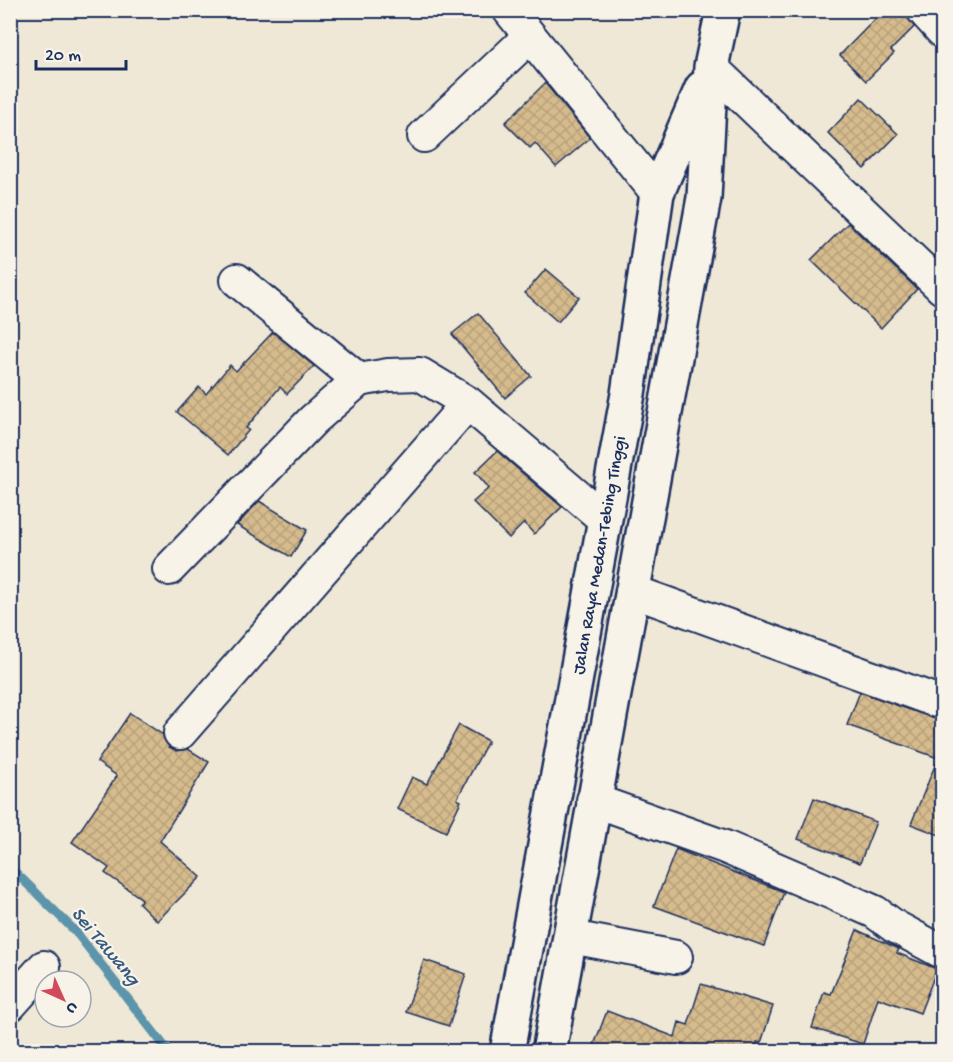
<svg xmlns="http://www.w3.org/2000/svg" width="953" height="1062" viewBox="0 0 953 1062" font-family="'Gochi Hand',sans-serif">
  <defs>
    <pattern id="building-cross-hatch" width="8" height="8" patternUnits="userSpaceOnUse" patternTransform="scale(1.5)"><rect width="8" height="8" fill="#d6bb8c"/><path d="M0 0l8 8M0 8l8-8" fill="none" stroke="#b7a17b"/></pattern>
  </defs>
  <rect width="100%" height="100%" fill="#f0e8d6"/>
  <filter id="ink" filterUnits="userSpaceOnUse"><feTurbulence type="fractalNoise" baseFrequency=".0167" numOctaves="2"/><feDisplacementMap in="SourceGraphic" scale="12" xChannelSelector="R" yChannelSelector="G"/><feConvolveMatrix kernelMatrix="1 2 1 2 8 2 1 2 1" color-interpolation-filters="sRGB"/></filter>
  <g filter="url(#ink)">
    <g fill="none" stroke-linecap="round" stroke-linejoin="round">
      <!-- stream -->
      <path stroke="#5b94ab" stroke-width="9" d="M10 867 76 932 169 1052"/>
    </g>
    <!-- building -->
    <path fill="url(#building-cross-hatch)" stroke="#1b2f5e" stroke-width="1.5" d="M884 10H905L914 27 891 50 894 53 866 81 840 55Z
      M545 83 590 138 556 167 535 143 530 148 505 123Z
      M861 98 898 134 864 169 828 133Z
      M848 223 917 289 881 328 811 260Z
      M546 269 579 297 558 322 525 293Z
      M478 313 531 376 505 398 452 334Z
      M273 332 314 366 287 394 280 387 246 428 249 430 228 455 177 412 199 387 206 394 230 365 236 371Z
      M497 451 562 507 534 534 524 523 509 538 473 502 489 488 475 472Z
      M259 501 307 530 291 557 237 525Z
      M860 692 942 721V836L911 824 938 758 847 725Z
      M130 713 163 735 169 747 177 751 188 749 209 762 160 841 201 877 157 921 139 903 142 899 105 873 109 868 72 842 117 776 97 762Z
      M459 725 488 741 457 799 461 801 446 832 397 809 412 777 427 784Z
      M814 798 876 822 860 863 798 839Z
      M676 849 784 892 764 946 654 906Z
      M857 930 899 949 897 953 937 969 920 1013 878 998 863 1044 812 1028 824 992 831 994Z
      M424 960 466 974 449 1026 406 1012Z
      M701 984 773 1006 761 1043 757 1042 754 1052H612L594 1045 607 1011 675 1037 679 1022 688 1025Z"/>
    <g fill="none" stroke-linecap="round" stroke-linejoin="round">
      <!-- minor casing -->
      <g stroke="#1b2f5e" stroke-width="36">
        <path id="minor" d="M509 10 657 193
          M923 10 942 31
          M711 67 942 288
          M424 136 529 37
          M237 280 359 380
          M169 569 313 420 359 380 388 375 420 374 468 403 603 518
          M632 591 942 703
          M180 733 468 403
          M593 800 725 847 830 892 875 912 894 926 942 952
          M571 937 676 957
          M10 1005 44 967"/>
      </g>
      <!-- trunk casing -->
      <g stroke="#1b2f5e" stroke-width="38">
        <path id="trunk" d="M507 1052 628 394 657 193 702 88
          M549 1052 704 198 711 67 723 10"/>
      </g>
      <!-- minor -->
      <use href="#minor" stroke="#f7f3e8" stroke-width="32"/>
      <!-- trunk -->
      <use href="#trunk" stroke="#f7f3e8" stroke-width="33"/>
    </g>
  </g>
  <g text-anchor="middle" stroke-width="4.5" stroke-linejoin="round" paint-order="stroke">
    <!-- street labels -->
    <g font-size="18" fill="#1b2f5e" stroke="#f7f3e8">
      <text transform="translate(598 555) rotate(-80)" y="6">Jalan Raya Medan-Tebing Tinggi</text>
    </g>
    <!-- water labels -->
    <g font-size="20" font-style="italic" fill="#36597e" stroke="#f7f3e8">
      <text transform="translate(107 945) rotate(50)" y="7">Sei Tawang</text>
    </g>
  </g>
  <!-- margin -->
  <rect width="953" height="1062" fill="none" stroke="#f7f3e8" stroke-width="36"/>
  <rect x="18" y="18" width="917" height="1026" fill="none" stroke="#1b2f5e" stroke-width="2" filter="url(#ink)"/>
  <!-- north arrow -->
  <g transform="translate(63 999) rotate(135)"><circle r="28" fill="#f7f3e8" stroke="#9fa5b1" stroke-width="1.5"/>
  <path d="M0-4.5L10 22L0 15L-10 22Z" fill="#d1495b"/>
  <text y="-9" font-size="16" font-weight="bold" text-anchor="middle" fill="#1b2f5e">U</text>
  </g>
  <!-- scale -->
  <path d="M36 60v9h90v-9" fill="none" stroke="#1b2f5e" stroke-width="3"/>
  <text x="45" y="60" font-size="18" fill="#1b2f5e" stroke="#f7f3e8" stroke-width="4.5" paint-order="stroke">20 m</text>
</svg>
